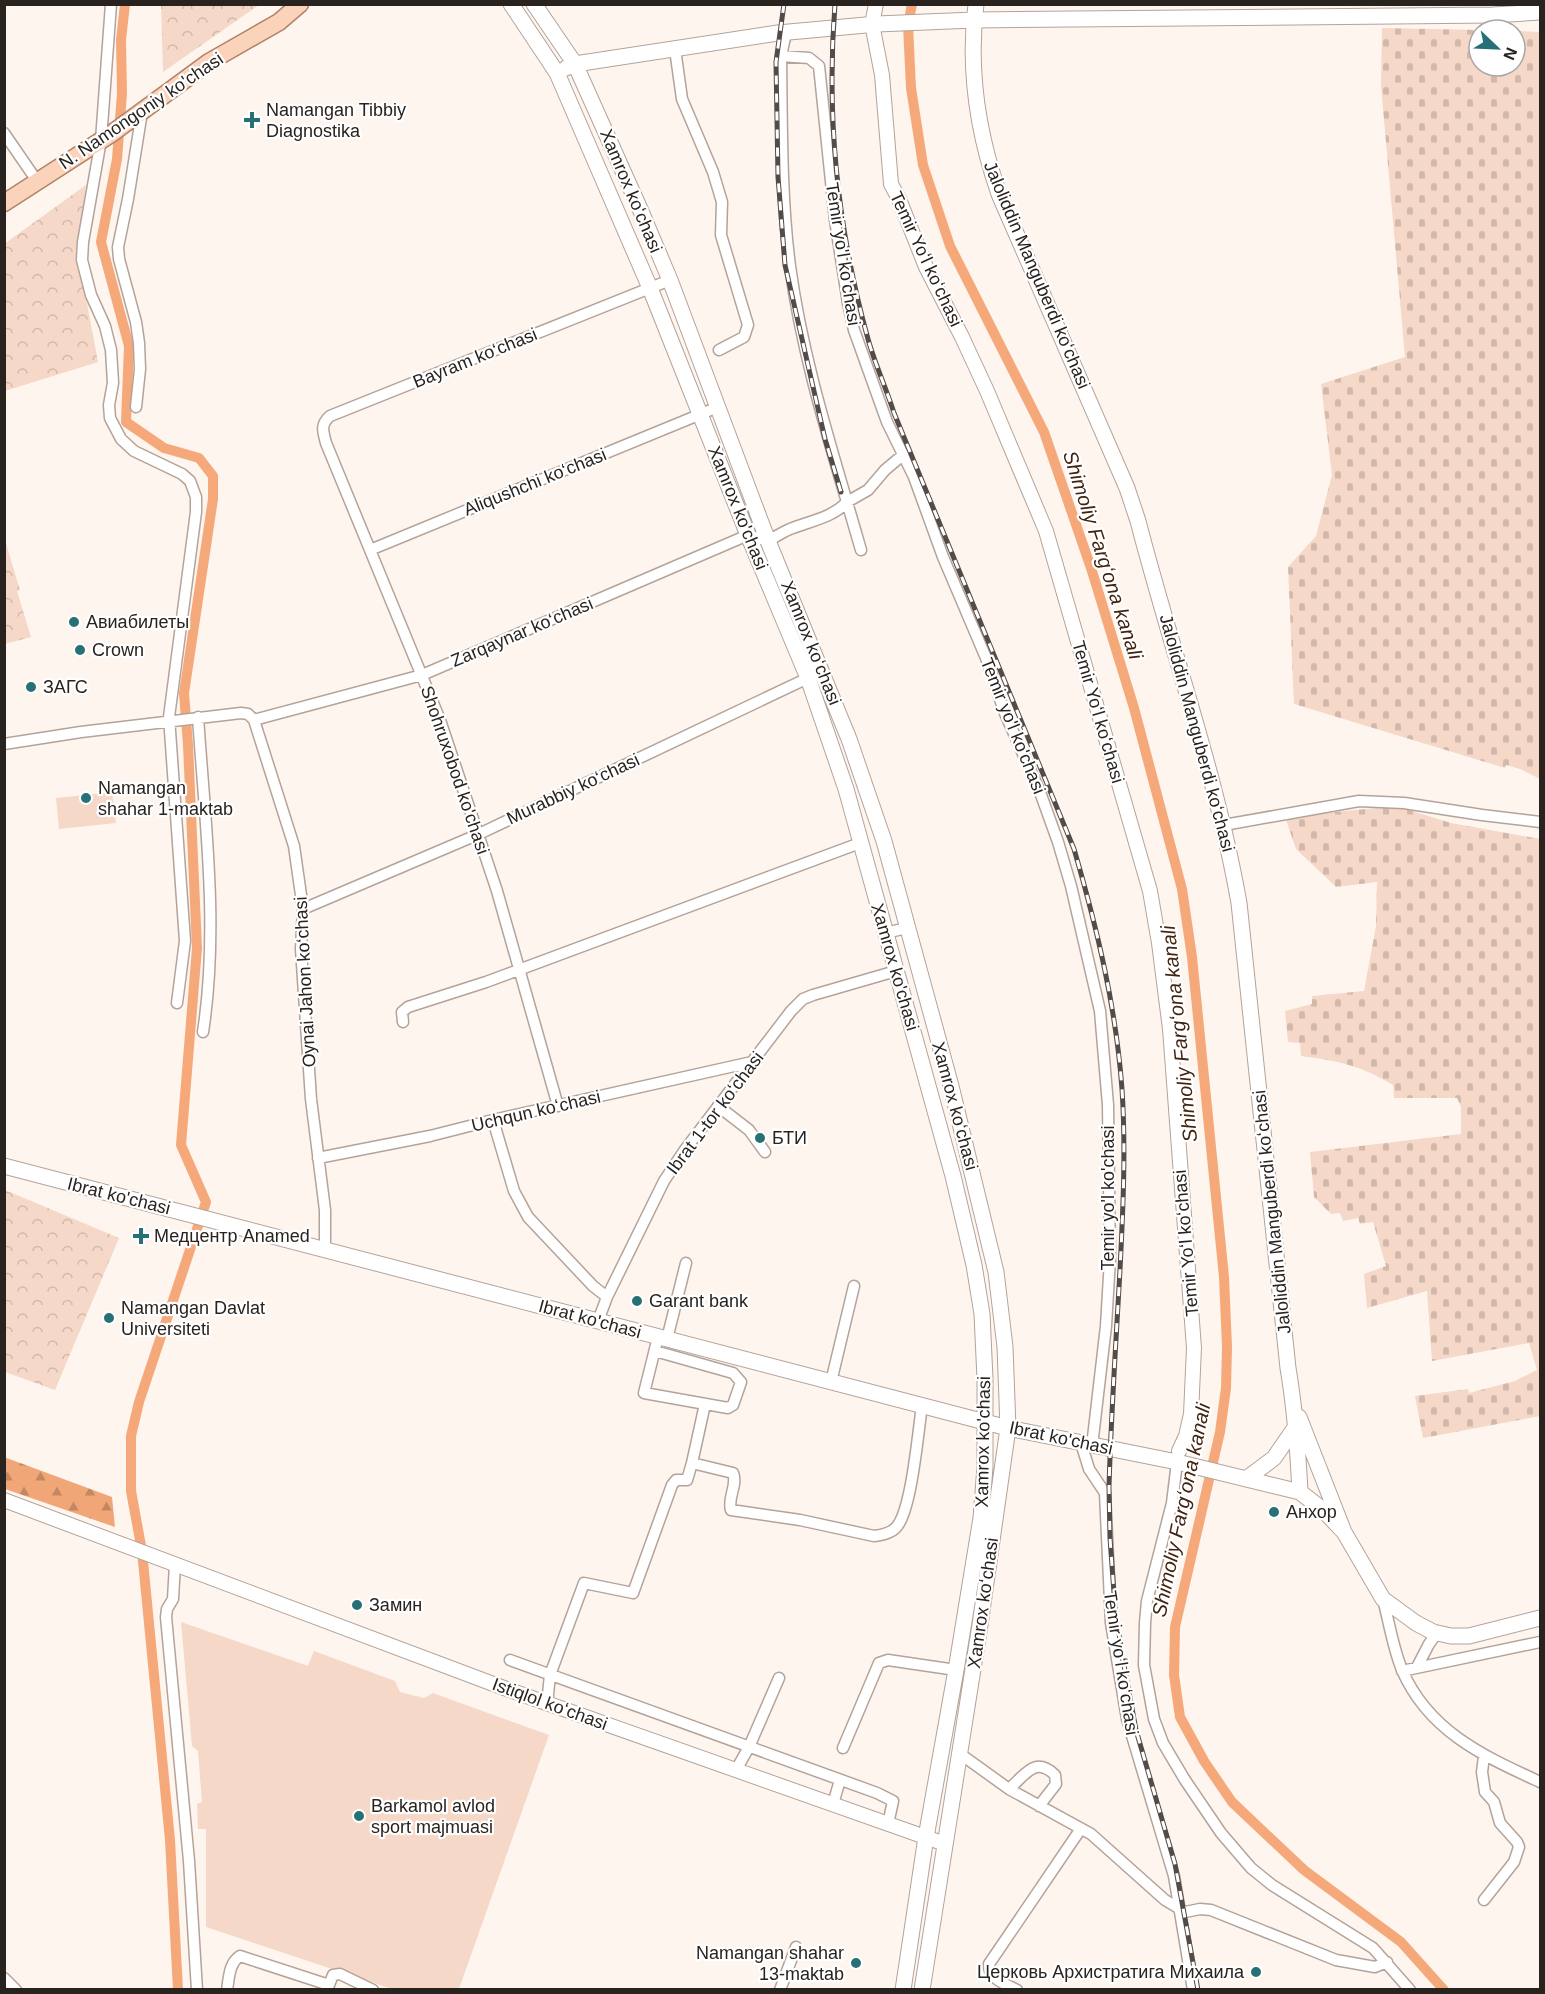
<svg xmlns="http://www.w3.org/2000/svg" width="1545" height="1994" viewBox="0 0 1545 1994" font-family="Helvetica,sans-serif">
  <defs>
    <pattern id="forest-firs" width="22" height="20" patternUnits="userSpaceOnUse" patternTransform="scale(1.5)"><rect width="22" height="20" fill="#f1a677"/><path d="M5 1l3.5 6h-7zM16 11l3.5 6h-7z" fill="#c38761"/></pattern>
    <pattern id="cemetery-stones" width="16" height="16" patternUnits="userSpaceOnUse" patternTransform="scale(1.5)"><rect width="16" height="16" fill="#f5d8c7"/><path d="M2 7V4a2 2 0 0 1 4 0v3zM10 15v-3a2 2 0 0 1 4 0v3z" fill="#d2b9ab"/></pattern>
    <pattern id="park-crowns" width="20" height="18" patternUnits="userSpaceOnUse" patternTransform="scale(1.5)"><rect width="20" height="18" fill="#f5d8c7"/><path d="M2 6a3 3 0 1 1 6 0M12 15a3 3 0 1 1 6 0" fill="none" stroke="#d2b9ab"/></pattern>
  </defs>
  <rect width="100%" height="100%" fill="#fff5ef"/>
  <!-- forest -->
  <path fill="url(#forest-firs)" d="M4 1457 112 1497 115 1527 5 1489Z"/>
  <!-- cemetery -->
  <path fill="url(#cemetery-stones)" d="M1382 28 1479 30V66H1515V31L1540 32V779L1520 769 1506 765 1505 768 1294 704 1288 567 1316 536 1332 475 1321 384 1405 357 1381 86Z
    M1396 806 1451 823 1540 839V1416L1423 1438 1415 1396 1468 1389 1469 1393 1515 1381 1537 1370 1529 1343 1432 1361 1427 1291 1367 1308 1364 1274 1386 1266 1373 1222 1360 1224 1358 1218 1343 1221 1340 1213 1331 1214 1314 1197 1310 1152 1461 1134V1107L1457 1098H1394L1393 1085C1359 1065 1339 1061 1301 1056L1300 1043 1288 1042 1285 1011 1312 1004V996L1364 991 1376 926 1377 882 1336 887 1296 849 1285 817Z"/>
  <!-- park -->
  <path fill="url(#park-crowns)" d="M161 5V4L259 5 163 72Z
    M86 185 77 250 98 362 5 391 4 244Z
    M4 537 20 590 17 591 31 637 5 644Z
    M5 1190 119 1238 55 1390 5 1372Z"/>
  <!-- garden -->
  <path fill="#f5d8c7" d="M112 792 116 823 59 829 56 798Z
    M181 1622 308 1666 314 1651 395 1681 400 1692 424 1698 433 1693 549 1735 459 1989H392L206 1927V1829H198L197 1804 202 1802 198 1751 192 1746Z"/>
  <g fill="none" stroke-linecap="round" stroke-linejoin="round">
    <!-- canal -->
    <path stroke="#f5a97b" stroke-width="10" d="M125 4 121 40 122 93 117 159 101 242 129 346 126 422 164 448 199 458 213 476V499L184 693 188 745 197 948 181 1145 206 1202 139 1402 131 1436V1491L142 1551 170 1840 178 1990
      M912 4 908 25 911 88 923 165 950 246 1044 432 1091 568 1134 708 1182 889 1192 957 1224 1277 1227 1347 1226 1388 1220 1432 1175 1627 1174 1675 1180 1717 1204 1761 1232 1802 1304 1870 1401 1942 1444 1990"/>
    <!-- minor casing -->
    <g stroke="#b3a39a" stroke-width="13">
      <path id="minor" d="M111 4 101 140 83 242 82 260 91 295 105 326 111 350 113 383 109 405 110 418 121 439 134 451 182 474 190 481 196 497V512L169 717 185 941 177 1003
        M675 49 682 99 713 172 722 202 721 235 748 325 744 337 719 350
        M781 56 809 58 819 66 835 220 848 303 854 330 887 422 914 477 943 557 986 658 1004 711 1040 792 1058 842 1071 886 1100 1011 1108 1105 1110 1259 1106 1326 1092 1446
        M4 133 37 181
        M136 407 140 369 139 343 136 322 119 259 118 247 128 199 142 112
        M370 550 718 407
        M861 550 847 502 868 490 885 470 904 454
        M198 717C205 822 219 928 203 1032
        M254 720 422 675 748 535 768 541C775 537 783 532 790 529 810 521 832 518 847 502 824 424 801 347 790 266 781 197 782 126 781 56L786 33
        M254 720 294 846 303 909 301 949 311 1099 325 1210V1250
        M4 744 81 732 241 713 248 714 254 720
        M1224 825 1359 801 1404 803 1482 815 1540 822
        M303 909 479 834 808 678
        M885 933 907 928
        M403 1022 402 1012 408 1007 486 982 860 843
        M558 1106 497 891 440 720 326 443C323 431 320 425 330 416L670 280
        M718 1106 749 1130 765 1152
        M493 1120 514 1191 528 1217 593 1286 607 1297
        M318 1158 430 1136 493 1120 752 1062
        M598 1321 607 1297 664 1181 684 1151 791 1011 803 999 813 995 896 971
        M667 1339 686 1263
        M655 1351 733 1373 741 1382 733 1405 728 1408 644 1393 658 1337
        M831 1382 854 1286
        M705 1404 692 1463 733 1473C738 1485 727 1498 731 1510L800 1520 874 1536C883 1535 893 1533 898 1525 912 1505 918 1432 922 1406
        M1081 1443 1089 1469 1105 1493 1111 1623 1127 1719 1174 1876 1193 1990
        M1177 1462 1172 1503 1147 1601 1145 1623 1144 1665 1154 1719 1163 1743 1185 1780 1221 1833 1251 1868 1272 1885 1373 1948 1410 1990
        M175 1564 173 1599 167 1609 166 1617 189 1861 197 1990
        M1383 1599C1389 1622 1393 1648 1402 1670 1429 1732 1484 1756 1540 1782
        M510 1660 877 1793 893 1801 888 1824
        M1417 1667 1429 1644 1437 1633
        M1402 1671 1540 1642
        M547 1704 550 1675 584 1583 633 1593 672 1485 676 1480H687L692 1463
        M843 1748 879 1663 888 1660 956 1670
        M959 1753 1009 1789 1091 1834 1165 1900 1185 1912 1200 1909 1211 1910 1336 1960 1375 1967 1387 1962
        M1484 1756 1482 1772 1485 1792 1494 1802 1500 1823 1517 1842 1519 1847 1514 1862 1484 1900
        M736 1770 749 1747 779 1678
        M1009 1789C1026 1774 1035 1756 1055 1775L1056 1784 1039 1806
        M833 1804 840 1780
        M4 1978 16 1990
        M227 1990C229 1978 229 1963 240 1956L329 1985 333 1975 340 1974 373 1990
        M780 1990 796 1947
        M1017 1990C1006 1984 988 1979 989 1964L1080 1830"/>
    </g>
    <!-- tertiary casing -->
    <g stroke="#b3a39a" stroke-width="16">
      <path id="tertiary" d="M876 4 872 24 882 75 891 184 899 199 926 267 962 337 987 391 1046 531 1150 891 1159 943 1170 1029 1194 1348 1191 1414 1186 1436 1179 1451
        M4 1500 504 1688 945 1844"/>
    </g>
    <!-- secondary casing -->
    <g stroke="#b3a39a" stroke-width="17">
      <path id="secondary" d="M511 4 557 73 650 288 748 535 808 678 846 789 953 1176 974 1265 982 1314 985 1379V1467L981 1518 956 1670 926 1837 903 1990
        M534 4 575 64 640 209 670 280 768 541 849 739 884 841 951 1086 996 1272 1005 1347 1008 1428 980 1625 922 1990
        M976 4C968 68 978 134 999 194L1127 488 1138 521C1171 649 1216 773 1239 903L1288 1368C1295 1409 1298 1451 1300 1492
        M566 68 575 64 778 33 877 24 974 20 1493 15 1540 12
        M4 1166 1008 1428 1177 1462 1300 1492 1323 1510 1344 1532
        M1299 1417 1344 1532 1383 1599 1416 1623 1433 1632 1451 1636H1469L1540 1618
        M1246 1479 1274 1458 1294 1429"/>
    </g>
    <!-- primary casing -->
    <g stroke="#b08368" stroke-width="19">
      <path id="primary" d="M4 203 111 134 209 62 279 22 300 4"/>
    </g>
    <!-- minor -->
    <use href="#minor" stroke="#fff" stroke-width="10"/>
    <!-- tertiary -->
    <use href="#tertiary" stroke="#fff" stroke-width="14"/>
    <!-- secondary -->
    <use href="#secondary" stroke="#fff" stroke-width="15"/>
    <!-- primary -->
    <use href="#primary" stroke="#fbd3bb" stroke-width="16"/>
    <!-- rail casing -->
    <g stroke="#524b47" stroke-width="5">
      <path id="rail" d="M784 4 776 62 778 177 785 265 825 439 841 492
        M835 4C826 117 838 231 868 339 875 364 886 388 894 413L1074 849C1097 928 1116 1007 1122 1089 1126 1149 1123 1210 1120 1270 1116 1342 1111 1415 1109 1487L1110 1538 1115 1607 1123 1660 1136 1730 1175 1864 1198 1990"/>
    </g>
    <!-- rail -->
    <use href="#rail" stroke="#fff" stroke-width="3" stroke-dasharray="9" stroke-linecap="butt"/>
  </g>
  <!-- markers -->
  <g fill="#277176" stroke="#fff" stroke-width="2">
    <path d="M249 111h6v6h6v6h-6v6h-6v-6h-6v-6h6z"/>
    <circle cx="74" cy="622" r="6"/>
    <circle cx="80" cy="650" r="6"/>
    <circle cx="31" cy="687" r="6"/>
    <circle cx="86" cy="798" r="6"/>
    <circle cx="760" cy="1138" r="6"/>
    <path d="M138 1227h6v6h6v6h-6v6h-6v-6h-6v-6h6z"/>
    <circle cx="637" cy="1301" r="6"/>
    <circle cx="109" cy="1318" r="6"/>
    <circle cx="1274" cy="1512" r="6"/>
    <circle cx="357" cy="1605" r="6"/>
    <circle cx="359" cy="1816" r="6"/>
    <circle cx="856" cy="1963" r="6"/>
    <circle cx="1256" cy="1972" r="6"/>
  </g>
  <g text-anchor="middle" stroke-width="4.5" stroke-linejoin="round" paint-order="stroke">
    <!-- poi labels -->
    <g font-size="18" fill="#292320" stroke="#fff" text-anchor="start">
      <text x="266" y="116">Namangan Tibbiy<tspan x="266" dy="21">Diagnostika</tspan></text>
      <text x="86" y="628">Авиабилеты</text>
      <text x="92" y="656">Crown</text>
      <text x="43" y="693">ЗАГС</text>
      <text x="98" y="794">Namangan<tspan x="98" dy="21">shahar 1-maktab</tspan></text>
      <text x="772" y="1144">БТИ</text>
      <text x="154" y="1242">Медцентр Anamed</text>
      <text x="649" y="1307">Garant bank</text>
      <text x="121" y="1314">Namangan Davlat<tspan x="121" dy="21">Universiteti</tspan></text>
      <text x="1286" y="1518">Анхор</text>
      <text x="369" y="1611">Замин</text>
      <text x="371" y="1812">Barkamol avlod<tspan x="371" dy="21">sport majmuasi</tspan></text>
      <text x="844" y="1959" text-anchor="end">Namangan shahar<tspan x="844" dy="21">13-maktab</tspan></text>
      <text x="1244" y="1978" text-anchor="end">Церковь Архистратига Михаила</text>
    </g>
    <!-- street labels -->
    <g font-size="18" fill="#292320" stroke="#fff">
      <text transform="translate(141 111) rotate(-34)" y="6">N. Namongoniy ko'chasi</text>
      <text transform="translate(631 191) rotate(67)" y="6">Xamrox koʻchasi</text>
      <text transform="translate(843 254) rotate(81)" y="6">Temir yo'l ko'chasi</text>
      <text transform="translate(926 259) rotate(65)" y="6">Temir Yoʻl koʻchasi</text>
      <text transform="translate(1037 275) rotate(67)" y="6">Jaloliddin Manguberdi koʻchasi</text>
      <text transform="translate(475 358) rotate(-22)" y="6">Bayram ko‘chasi</text>
      <text transform="translate(535 482) rotate(-22)" y="6">Aliqushchi ko‘chasi</text>
      <text transform="translate(738 508) rotate(68)" y="6">Xamrox ko'chasi</text>
      <text transform="translate(522 632) rotate(-23)" y="6">Zarqaynar ko‘chasi</text>
      <text transform="translate(811 643) rotate(68)" y="6">Xamrox koʻchasi</text>
      <text transform="translate(1098 712) rotate(74)" y="6">Temir Yoʻl koʻchasi</text>
      <text transform="translate(1013 726) rotate(68)" y="6">Temir yo'l ko'chasi</text>
      <text transform="translate(1197 733) rotate(75)" y="6">Jaloliddin Manguberdi koʻchasi</text>
      <text transform="translate(455 770) rotate(71)" y="6">Shohruxobod ko'chasi</text>
      <text transform="translate(573 789) rotate(-25)" y="6">Murabbiy ko‘chasi</text>
      <text transform="translate(895 967) rotate(74)" y="6">Xamrox ko'chasi</text>
      <text transform="translate(305 982) rotate(-93)" y="6">Oynai Jahon ko‘chasi</text>
      <text transform="translate(955 1106) rotate(75)" y="6">Xamrox koʻchasi</text>
      <text transform="translate(536 1111) rotate(-13)" y="6">Uchqun koʻchasi</text>
      <text transform="translate(715 1113) rotate(-53)" y="6">Ibrat 1-tor koʻchasi</text>
      <text transform="translate(119 1196) rotate(14)" y="6">Ibrat ko'chasi</text>
      <text transform="translate(1108 1198) rotate(-90)" y="6">Temir yo'l ko'chasi</text>
      <text transform="translate(1272 1212) rotate(-96)" y="6">Jaloliddin Manguberdi koʻchasi</text>
      <text transform="translate(1186 1243) rotate(-95)" y="6">Temir Yoʻl koʻchasi</text>
      <text transform="translate(590 1319) rotate(15)" y="6">Ibrat ko'chasi</text>
      <text transform="translate(1061 1438) rotate(12)" y="6">Ibrat ko'chasi</text>
      <text transform="translate(983 1442) rotate(-89)" y="6">Xamrox ko'chasi</text>
      <text transform="translate(983 1603) rotate(-82)" y="6">Xamrox koʻchasi</text>
      <text transform="translate(1121 1663) rotate(81)" y="6">Temir yoʻl koʻchasi</text>
      <text transform="translate(550 1704) rotate(20)" y="6">Istiqlol koʻchasi</text>
    </g>
    <!-- water labels -->
    <g font-size="20" font-style="italic" fill="#422410" stroke="#fff">
      <text transform="translate(1103 555) rotate(72)" y="7">Shimoliy Fargʻona kanali</text>
      <text transform="translate(1179 1034) rotate(-96)" y="7">Shimoliy Fargʻona kanali</text>
      <text transform="translate(1181 1510) rotate(-78)" y="7">Shimoliy Fargʻona kanali</text>
    </g>
  </g>
  <!-- border -->
  <rect width="1545" height="1994" fill="none" stroke="#292320" stroke-width="12"/>
  <!-- north arrow -->
  <g transform="translate(1497 48) rotate(113)"><circle r="28" fill="#ffffff" stroke="#a9a7a6" stroke-width="1.5"/>
  <path d="M0-4.5L10 22L0 15L-10 22Z" fill="#277176"/>
  <text y="-9" font-size="16" font-weight="bold" text-anchor="middle" fill="#292320">N</text>
  </g>
</svg>
